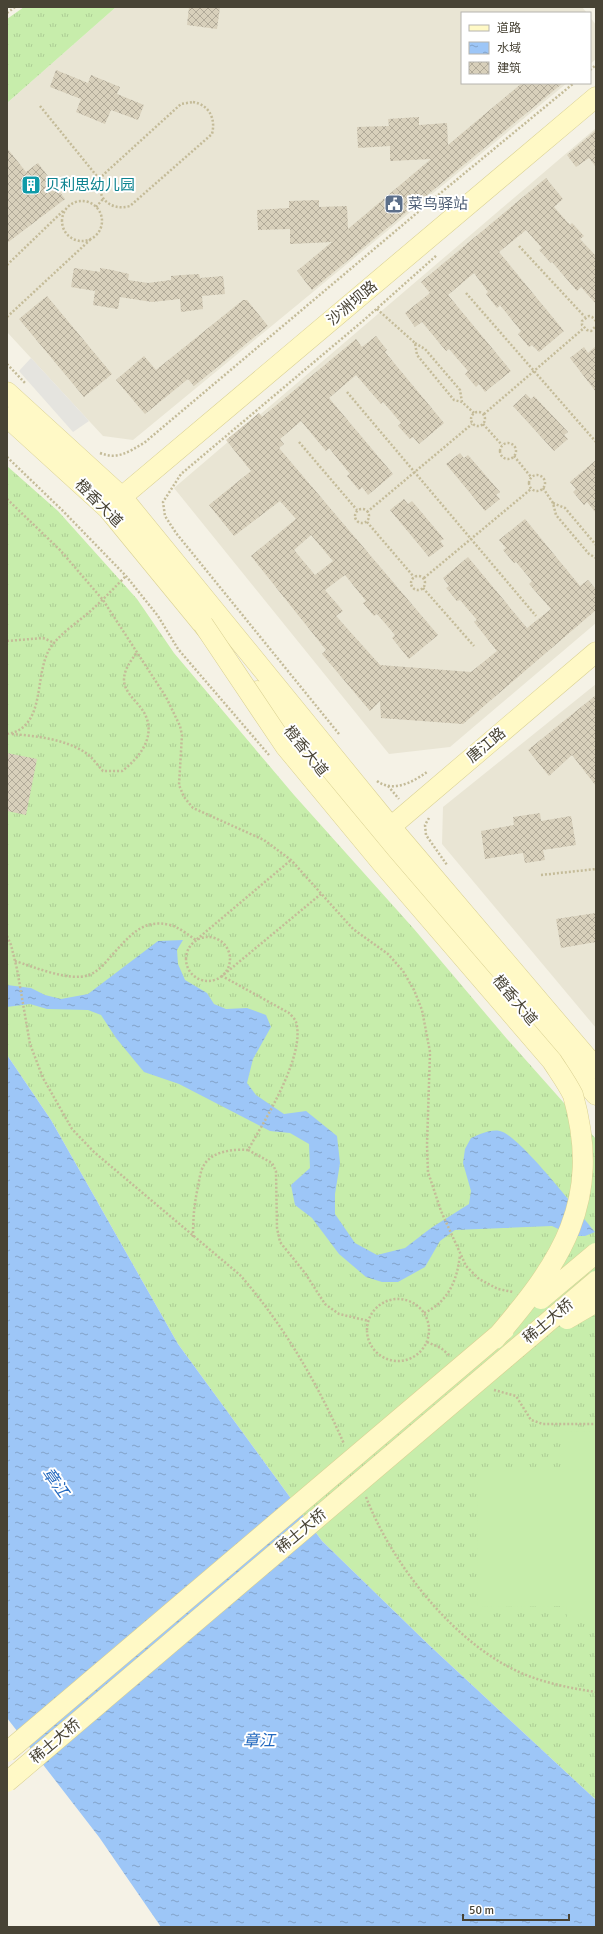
<svg xmlns="http://www.w3.org/2000/svg" width="603" height="1934" viewBox="0 0 603 1934" font-family="Signika,'Noto Sans SC',sans-serif">
  <defs>
    <pattern id="grass-tufts" width="24" height="20" patternUnits="userSpaceOnUse"><rect width="24" height="20" fill="#c7edab"/><path d="M3 7l-1-3M5 7V3M7 7l1-3M15 17l-1-3M17 17v-4M19 17l1-3" fill="none" stroke="#accc94"/></pattern>
    <pattern id="water-ripples" width="26" height="14" patternUnits="userSpaceOnUse"><rect width="26" height="14" fill="#9dc6f7"/><path d="M2 4q2-2 4 0t4 0M15 11q2-2 4 0t4 0" fill="none" stroke="#82a2c9"/></pattern>
    <pattern id="building-cross-hatch" width="8" height="8" patternUnits="userSpaceOnUse"><rect width="8" height="8" fill="#d8d0bb"/><path d="M0 0l8 8M0 8l8-8" fill="none" stroke="#b1aa99"/></pattern>
  </defs>
  <rect width="100%" height="100%" fill="#f5f2e6"/>
  <!-- residential -->
  <path fill="#e9e5d4" d="M116 7H582L587 13H462V83H567L133 440 103 436 7 332V103Z
    M590 17 596 25 595 60 590 64Z
    M596 128V623L450 747 389 754 174 488Z
    M596 684V1028L442 844 443 807Z"/>
  <!-- grass -->
  <path fill="url(#grass-tufts)" d="M24 7H116L7 103V19Z
    M7 466 58 511 137 599 174 653 294 795 414 929 507 1039 596 1139V1800L429 1645 322 1541 178 1344 51 1120 7 1055Z"/>
  <!-- pitch -->
  <path fill="#c7edab" d="M596 1431V1620H567L566 1606 478 1607 477 1467H565V1432Z"/>
  <!-- parking -->
  <path fill="#e5e4df" d="M31 358 89 421 73 432 19 371Z"/>
  <!-- water -->
  <path fill="url(#water-ripples)" d="M183 940 177 950 178 964 185 980 207 993 214 1004 226 1009 247 1008 266 1015 271 1027 253 1059 247 1083 256 1095 284 1114 306 1111 337 1136 340 1163 335 1194V1214L355 1243 377 1255 405 1248 431 1228 469 1204 471 1191 463 1163 465 1149 471 1138C481 1134 490 1129 500 1131 519 1135 579 1213 595 1232L585 1236H573L552 1226 455 1230 440 1241 425 1267 398 1282H382L366 1277 339 1254 312 1218 295 1205 291 1185 310 1168 309 1144 290 1133 270 1131 179 1084 144 1072 116 1038 101 1015 88 1010 47 1009 30 1004 7 1007V985L31 988 45 995 61 999 88 994 158 941Z
    M7 1055 51 1120 178 1344 322 1541 429 1645 596 1800V1927H161L99 1837 7 1718Z"/>
  <!-- building -->
  <path fill="url(#building-cross-hatch)" fill-rule="evenodd" d="M189 7H220L217 29 187 25Z
    M56 70 88 83 91 75 120 87 117 94 144 105 138 120 111 110 105 124 76 112 81 99 50 87Z
    M522 83H563L312 290 297 271 332 242 290 244V229L258 230 257 210 289 208V201L319 200V207L347 206 348 229 431 159 390 161V146L358 148 357 127 389 126 388 119 419 117V125L447 123 448 145Z
    M596 130V167L589 158 576 167 567 155Z
    M7 148 26 172 38 163 65 199 7 243Z
    M546 178 563 199 554 207 570 225 572 223 584 236 580 239 596 256V304L581 287 577 291 552 262 551 263 539 250 542 248 526 230 499 252 564 331 539 352 532 345 529 347 518 334 521 331 500 305 497 308 486 294 488 292 474 273 448 295 511 371 485 392 479 384 476 387 465 374 468 371 449 349 446 351 422 322 415 327 405 313 430 293 421 282Z
    M74 268 100 272V268L112 270 129 274 128 280 148 283 171 280V276L183 275 199 274 200 278 223 276 225 294 202 296 203 309 181 312 180 299 152 302 120 297 118 309 93 305 95 291 71 287Z
    M47 296 112 374 84 397 19 319Z
    M243 300H247L268 326 194 386 188 379 145 414 116 380 144 356 156 370Z
    M376 336 387 350 385 352 444 423 419 444 413 437 410 439 398 426 401 423 383 402 381 404 356 375 329 398 393 474 368 495 362 487 359 490 347 476 350 474 329 448 326 451 301 421 280 439 284 444 279 448 438 635 409 659 392 638 395 635 377 614 374 616 363 603 366 601 345 575 325 590 343 611 336 616 380 665 471 672 497 651 474 622 477 620 460 600 457 601 446 588 449 586 443 578 468 557 527 628 551 609 529 584 532 581 516 562 514 563 503 550 506 548 499 540 525 519 580 586 588 580 596 589V610L463 724 381 718 380 701 370 711 322 654 326 650 251 556 296 519 280 501 234 536 209 505 251 471 226 440 259 413 262 417 356 339 362 347ZM311 535 333 561 315 575 294 550Z
    M596 346V392L570 358 584 347 588 353Z
    M526 394 531 399 534 396 568 432 564 435 568 439 554 451 513 406Z
    M460 453 464 458 468 455 500 492 496 495 500 499 485 511 446 464Z
    M596 460V513L587 502 584 505 573 492 576 489 570 482Z
    M404 499 408 504 412 501 444 539 440 541 444 546 429 557 390 510Z
    M596 695V786L572 755 549 776 528 750Z
    M7 753 37 759 26 815 7 811Z
    M540 813 541 821 571 816 576 845 543 850 545 860 525 863 523 853 485 859 481 831 514 825 513 817Z
    M596 913V942L561 948 556 919Z"/>
  <g fill="none" stroke-linecap="round" stroke-linejoin="round">
    <!-- secondary casing -->
    <g stroke="#d9d092" stroke-width="21">
      <path id="secondary" d="M7 392 122 497 391 827 596 1068
        M7 417 108 509 213 637
        M111 506 596 97
        M257 691 377 839 596 1095
        M380 836 596 652"/>
    </g>
    <!-- path -->
    <path stroke="#c4bb98" stroke-width="2.5" stroke-dasharray="2 2" stroke-linecap="butt" d="M7 13 15 7
      M590 70 596 65
      M193 102C209 105 216 118 212 134L130 206C109 212 93 195 103 175L181 104Z
      M40 106 100 180
      M62 221a20 20 0 1 1 40 0a20 20 0 1 1-40 0Z
      M96 207 103 199
      M519 246 585 317
      M7 265 63 211
      M466 293 596 442
      M377 309 415 343 417 355 454 400 462 402 474 413
      M7 317 91 239
      M596 321 592 317 589 316 582 321V325L587 330 591 331 596 326
      M415 343 425 349 460 390 462 402
      M7 364 25 383
      M347 392 536 616
      M471 419a7 7 0 1 1 14 0a7 7 0 1 1-14 0Z
      M484 414 584 328
      M483 424 502 445
      M299 442 357 510
      M500 451a8 8 0 1 1 16 0a8 8 0 1 1-16 0Z
      M100 453C118 460 128 452 144 443L443 191 574 83
      M514 456 531 477
      M7 457 63 511 126 576 158 616 178 649 269 755
      M529 483a8 8 0 1 1 16 0a8 8 0 1 1-16 0Z
      M543 488 553 503 556 515 589 554 596 558
      M7 499 60 550 103 600 166 697 180 726 182 735 179 785 184 797 193 808 264 840 291 860 353 929 388 954 403 971 414 990 422 1010 430 1052 427 1145 428 1172 441 1211 466 1266 479 1279 498 1289 513 1292
      M553 503 565 508 596 545
      M355 516a7 7 0 1 1 14 0a7 7 0 1 1-14 0Z
      M367 512 472 424
      M367 522 414 577
      M411 583a7 7 0 1 1 14 0a7 7 0 1 1-14 0Z
      M424 578 531 489
      M423 588 474 646
      M7 641 43 638 55 643
      M7 734C46 728 34 677 49 650 58 635 74 625 87 614 101 602 113 589 126 576
      M12 734C36 736 65 739 86 753 93 758 98 766 103 771H122C142 756 159 732 141 708 135 700 124 691 124 680 124 669 131 661 137 652
      M339 734 176 533 165 516 163 502 181 474 364 320 437 255
      M377 781C393 793 413 782 427 772
      M388 786 399 799
      M429 818 425 825 426 835 447 865
      M541 875 596 869
      M7 936 11 945 17 969 30 1044 43 1078 72 1129 94 1152 240 1275C283 1324 318 1384 344 1444
      M186 959a22 22 0 1 1 44 0a22 22 0 1 1-44 0Z
      M15 961C34 967 70 982 89 975 99 971 106 962 112 955 129 937 142 918 170 925 179 927 188 935 196 940L291 860
      M248 1150 272 1163 276 1171 277 1228 280 1242 305 1273 325 1304 339 1314 369 1321
      M193 1237C193 1220 194 1204 198 1187 199 1181 200 1174 202 1169 209 1151 232 1149 248 1150 265 1120 306 1055 296 1022 295 1019 291 1015 289 1013L222 976 321 894
      M367 1330a31 31 0 1 1 62 0a31 31 0 1 1-62 0Z
      M424 1313C448 1302 457 1281 460 1255
      M427 1342 441 1348 450 1356
      M494 1390 516 1396 531 1420 543 1424H596
      M366 1497C392 1564 453 1642 519 1672 544 1683 569 1688 596 1692"/>
    <!-- secondary -->
    <use href="#secondary" stroke="#fff9c6" stroke-width="20"/>
    <!-- secondary-bridge casing -->
    <g stroke="#d9d092" stroke-width="21" stroke-linecap="butt">
      <path id="secondary-bridge" d="M203 624 285 746 381 862 552 1061C559 1072 567 1083 573 1095 603 1202 561 1262 495 1339
        M541 1299 596 1253
        M567 1319 596 1302
        M7 1752 504 1330
        M7 1782 596 1281"/>
    </g>
    <!-- secondary-bridge -->
    <use href="#secondary-bridge" stroke="#fff9c6" stroke-width="20"/>
  </g>
  <!-- icons -->
  <defs>
    <g id="building-square" transform="scale(1)"><rect x="-9" y="-9" width="18" height="18" rx="4" fill="#0f9aa8" stroke="#fff"/><path d="M-4-6H4V6H1V3H-1V6H-4ZM-2.5-4.3h1.7v1.8h-1.7ZM.8-4.3h1.7v1.8H.8ZM-2.5-1h1.7V.8h-1.7ZM.8-1h1.7V.8H.8Z" fill="#fff"/></g>
    <g id="civic-square" transform="scale(1)"><rect x="-9" y="-9" width="18" height="18" rx="4" fill="#5c6f8a" stroke="#fff"/><path d="M-.6-6.5H3V-4.5H.6V-3L4-1V1h2V6H-6V1h2V-1L-.6-3ZM-1.2 2.5V6h2.4V2.5Z" fill="#fff"/></g>
  </defs>
  <g fill-rule="evenodd">
    <use href="#building-square" x="31" y="185"/>
    <use href="#civic-square" x="394" y="204"/>
  </g>
  <g text-anchor="middle" stroke-width="4" stroke-linejoin="round" paint-order="stroke">
    <!-- culture labels -->
    <g font-size="15" fill="#0d838f" stroke="#fff" text-anchor="start">
      <text x="45" y="190">贝利思幼儿园</text>
    </g>
    <!-- service labels -->
    <g font-size="15" fill="#4e5e75" stroke="#fff" text-anchor="start">
      <text x="408" y="209">菜鸟驿站</text>
    </g>
    <!-- street labels -->
    <g font-size="15" fill="#484335" stroke="#fff">
      <text transform="translate(352 303) rotate(-40)" y="5">沙洲坝路</text>
      <text transform="translate(99 503) rotate(45)" y="5">橙香大道</text>
      <text transform="translate(486 745) rotate(-40)" y="5">唐江路</text>
      <text transform="translate(306 751) rotate(51)" y="5">橙香大道</text>
      <text transform="translate(515 1000) rotate(50)" y="5">橙香大道</text>
      <text transform="translate(548 1321) rotate(-40)" y="5">稀土大桥</text>
      <text transform="translate(301 1531) rotate(-40)" y="5">稀土大桥</text>
      <text transform="translate(55 1741) rotate(-40)" y="5">稀土大桥</text>
    </g>
    <!-- water labels -->
    <g font-size="16" font-style="italic" fill="#2369bf" stroke="#fff">
      <text transform="translate(56 1482) rotate(54)" y="6">章江</text>
      <text x="259" y="1746">章江</text>
    </g>
  </g>
  <!-- border -->
  <rect width="603" height="1934" fill="none" stroke="#484335" stroke-width="16"/>
  <!-- legend -->
  <rect x="461" y="12" width="130" height="72" fill="#ffffff" stroke="#b6b4ae"/>
  <rect x="469" y="25" width="20" height="6" fill="#fff9c6" stroke="#b6b4ae"/>
  <text x="497" y="32" font-size="12" fill="#484335">道路</text>
  <rect x="469" y="42" width="20" height="12" fill="url(#water-ripples)" stroke="#b6b4ae"/>
  <text x="497" y="52" font-size="12" fill="#484335">水域</text>
  <rect x="469" y="62" width="20" height="12" fill="url(#building-cross-hatch)" stroke="#b6b4ae"/>
  <text x="497" y="72" font-size="12" fill="#484335">建筑</text>
  <!-- scale -->
  <path d="M463 1914v6h106v-6" fill="none" stroke="#484335" stroke-width="2"/>
  <text x="469" y="1914" font-size="12" fill="#484335" stroke="#ffffff" stroke-width="3" paint-order="stroke">50 m</text>
</svg>
